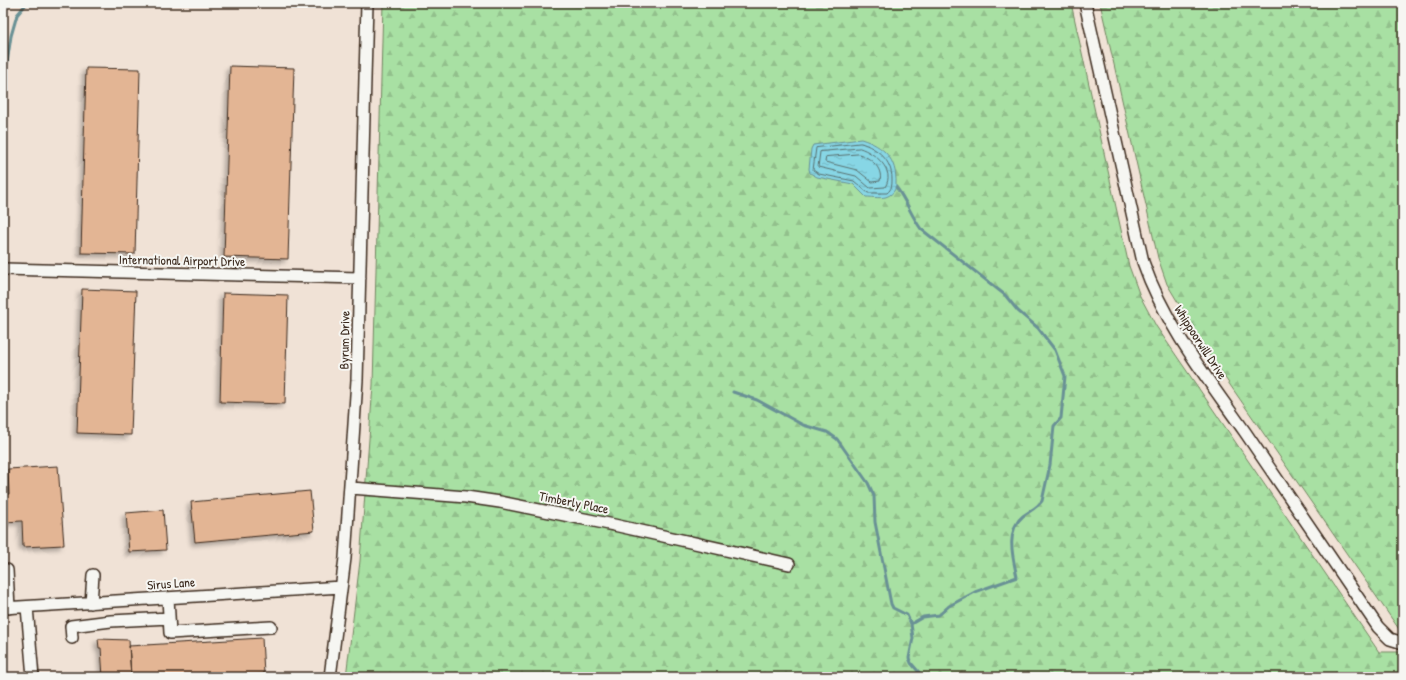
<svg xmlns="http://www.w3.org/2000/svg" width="1406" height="680" viewBox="0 0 1406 680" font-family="'Patrick Hand',sans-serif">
  <defs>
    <pattern id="forest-firs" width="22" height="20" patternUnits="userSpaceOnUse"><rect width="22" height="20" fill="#a8e0a3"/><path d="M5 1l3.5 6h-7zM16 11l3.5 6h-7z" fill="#92c08c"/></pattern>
    <pattern id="water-ripples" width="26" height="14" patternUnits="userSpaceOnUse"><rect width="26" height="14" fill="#87d6e5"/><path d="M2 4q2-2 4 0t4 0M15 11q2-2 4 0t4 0" fill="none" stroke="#75b8c4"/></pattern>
    <filter id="shadow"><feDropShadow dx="-3.5" dy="3.5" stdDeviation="2" flood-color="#0004"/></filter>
  </defs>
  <rect width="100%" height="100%" fill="#f0e2d6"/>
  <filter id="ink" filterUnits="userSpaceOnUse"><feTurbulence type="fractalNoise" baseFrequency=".025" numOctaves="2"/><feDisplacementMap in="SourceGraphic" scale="8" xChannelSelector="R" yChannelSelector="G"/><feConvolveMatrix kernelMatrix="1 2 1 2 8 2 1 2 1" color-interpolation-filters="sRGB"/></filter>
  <g filter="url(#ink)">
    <!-- forest -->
    <path fill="url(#forest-firs)" stroke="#728560" d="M383 3H1071L1129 266 1140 296 1156 326 1379 652H1403V677H346L360 561 373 385Z
      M1100 3H1403V631L1401 632 1210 356 1167 284 1158 258Z"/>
    <!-- water -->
    <path fill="url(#water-ripples)" stroke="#699195" d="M861 139C884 146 897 159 896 184 896 189 893 194 888 196 883 199 873 197 866 197L853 184 817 177 810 173 809 169 811 149 813 145Z"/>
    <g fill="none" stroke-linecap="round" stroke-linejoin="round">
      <!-- shore -->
      <path stroke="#596f6e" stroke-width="1" d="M861 143C877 148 892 160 892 179 892 185 892 189 887 193H868L854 181 819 174 813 170 816 148Z
        M860 148C875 153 896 170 885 187L870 188 856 176 818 167 820 152Z
        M859 154C871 158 883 168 880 181L872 182 857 170 825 162 826 157Z"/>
      <!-- stream -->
      <path stroke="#699195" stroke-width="3" d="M3 90 11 36 17 15 27 3
        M3 183 6 193 5 237
        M896 187C906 200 911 215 921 229L1005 295 1018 311 1038 328 1055 350 1065 376 1061 418 1054 426 1050 465 1042 501C1037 508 1029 511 1023 516 1005 531 1013 558 1017 577L975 592 949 606 939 615 923 617 911 624
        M733 392 757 400 803 425 827 432 837 439 868 483 874 496 875 522 891 604 893 608 907 615 911 624 913 638 909 658 911 663 923 677"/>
    </g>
    <!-- building -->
    <path fill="#e3b594" stroke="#3b2a1e" filter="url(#shadow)" d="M230 66 294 68 288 259 224 257Z
      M86 68 140 69 135 254 81 253Z
      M82 289 136 291 131 435 77 433Z
      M223 293 288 295 285 404 220 402Z
      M58 466 64 545 23 547 22 521 3 522V494H9L8 469Z
      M310 491 314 531 195 542 191 502Z
      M163 510 166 550 129 552 126 513Z
      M262 638 264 674 210 677H131L129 646Z
      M98 639 129 640 131 677H103L101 648H99Z"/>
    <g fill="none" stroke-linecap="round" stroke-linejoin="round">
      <!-- minor casing -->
      <g stroke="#3b2a1e" stroke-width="14">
        <path id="minor" d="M1085 3 1143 262C1165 325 1207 378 1245 432 1290 497 1334 562 1378 627L1390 639 1403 643
          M3 269 360 278
          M351 488 466 497 500 502 614 525 789 564
          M7 570 9 608
          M168 598 170 633 271 627
          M91 603 93 575
          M27 607 33 677
          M3 608 341 587
          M72 638 71 626 111 621 169 618
          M330 677 345 558 357 380 367 3"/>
      </g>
      <!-- minor -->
      <use href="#minor" stroke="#f6f6f2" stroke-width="11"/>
    </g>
  </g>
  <g text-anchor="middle" stroke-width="4" stroke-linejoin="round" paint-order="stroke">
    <!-- street labels -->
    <g font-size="13" fill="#3b2a1e" stroke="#f6f6f2">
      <text transform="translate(182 260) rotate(1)" y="5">International Airport Drive</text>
      <text transform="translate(344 340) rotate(-89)" y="5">Byrum Drive</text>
      <text transform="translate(1201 342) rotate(57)" y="5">Whippoorwill Drive</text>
      <text transform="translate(574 502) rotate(11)" y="5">Timberly Place</text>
      <text transform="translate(171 583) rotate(-4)" y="5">Sirus Lane</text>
    </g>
  </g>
  <!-- margin -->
  <rect width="1406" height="680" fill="none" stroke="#f6f6f2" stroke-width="16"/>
  <rect x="8" y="8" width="1390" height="664" fill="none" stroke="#3b2a1e" stroke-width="1.5" filter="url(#ink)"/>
</svg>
